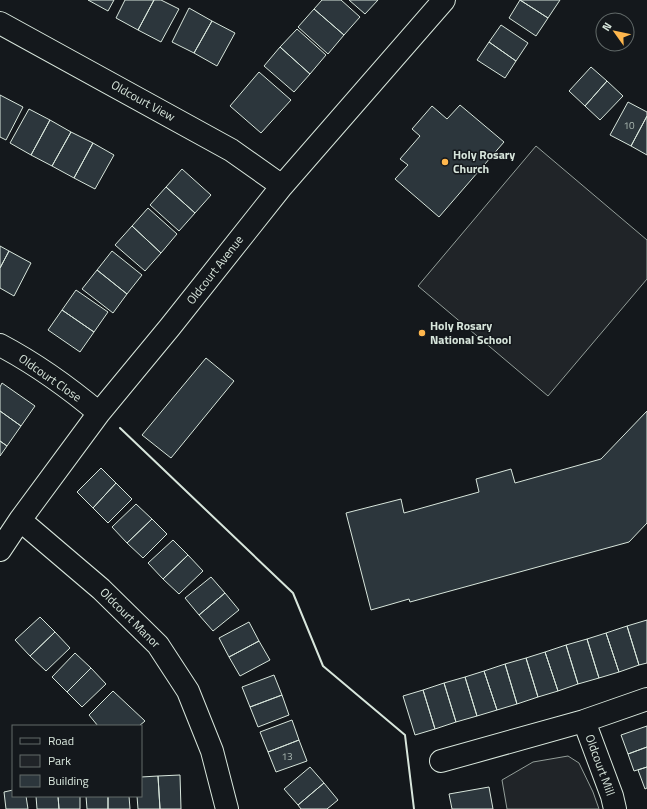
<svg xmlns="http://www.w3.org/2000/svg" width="647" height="809" viewBox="0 0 647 809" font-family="'Titillium Web',sans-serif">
  <rect width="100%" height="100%" fill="#14181c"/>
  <!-- green -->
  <path fill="#202428" stroke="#939e99" d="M536 146 647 240V279L548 396 418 286Z
    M568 756 579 763 593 792 599 809H507L502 780 533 762Z"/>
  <!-- building -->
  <path fill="#2c363c" stroke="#d8e6dc" d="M88 0H114L108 11Z
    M125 0H154L138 30 116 18Z
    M154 0H161L179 9 161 42 138 30Z
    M322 0H341L360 17 344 35 314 9Z
    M349 0H378L365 14Z
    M520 0 548 18 536 36 509 18Z
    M520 0H560L548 18Z
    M189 8 212 21 194 53 172 42Z
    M314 9 344 35 328 54 298 27Z
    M212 21 235 33 217 66 194 53Z
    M501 25 528 43 516 61 489 42Z
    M297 29 326 55 310 74 280 47Z
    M489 42 516 61 505 78 477 60Z
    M280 47 310 74 294 92 264 66Z
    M591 67 607 81 585 106 569 91Z
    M259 72 291 100 261 133 230 106Z
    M607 81 623 96 600 120 585 106Z
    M0 95 23 107 6 140 0 137Z
    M628 102 647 112V116L631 146 610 135Z
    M460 105 504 142 439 217 395 179 408 165 400 159 420 136 412 129 432 106 447 119Z
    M29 109 50 120 31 155 10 143Z
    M647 116V155L631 146Z
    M50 120 71 132 52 166 31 155Z
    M71 132 93 143 74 178 52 166Z
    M93 143 114 155 95 189 74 178Z
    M182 169 211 195 195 213 166 187Z
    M166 187 195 213 179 231 150 205Z
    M148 208 177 234 161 253 132 226Z
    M132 226 161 253 145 271 115 245Z
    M0 246 9 251 0 268Z
    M9 251 31 263 14 296 0 288V268Z
    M112 251 142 275 127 294 97 270Z
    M97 270 127 294 113 313 82 289Z
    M76 290 108 312 94 332 62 310Z
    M62 310 94 332 80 352 48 330Z
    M206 358 234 381 171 458 142 435Z
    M2 383 35 406 21 426 0 411V387Z
    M0 411 21 426 7 446 0 441Z
    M647 411V523L629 542 410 602 409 599 371 610 346 513 401 499 404 513 479 492 476 479 511 469 515 483 601 459Z
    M0 441 7 446 0 456Z
    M101 468 116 483 93 508 77 492Z
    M116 483 132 499 108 523 93 508Z
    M136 504 152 519 127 543 112 527Z
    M152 519 167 534 143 558 127 543Z
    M173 540 188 555 163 579 148 563Z
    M188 555 203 571 179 594 163 579Z
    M211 577 225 593 199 615 185 598Z
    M225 593 239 610 213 631 199 615Z
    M40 617 55 632 30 656 15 640Z
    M647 620V663L639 665 627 626Z
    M249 622 259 641 229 657 219 638Z
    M627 626 639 665 619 672 606 633Z
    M55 632 70 648 46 671 30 656Z
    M606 633 619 672 599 678 587 639Z
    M587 639 599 678 578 684 566 645Z
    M259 641 270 660 240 676 229 657Z
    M566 645 578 684 558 691 545 652Z
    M545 652 558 691 538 697 526 658Z
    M75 653 91 668 67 692 52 677Z
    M526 658 538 697 517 704 505 664Z
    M505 664 517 704 497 710 484 671Z
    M91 668 106 684 82 707 67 692Z
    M484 671 497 710 477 716 465 677Z
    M274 675 282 695 250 707 242 687Z
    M465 677 477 716 456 722 444 683Z
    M444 683 456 722 435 729 423 690Z
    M423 690 435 729 415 735 403 696Z
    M113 691 145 721 139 726H98L89 715Z
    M282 695 289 715 258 727 250 707Z
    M292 720 299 740 268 752 260 732Z
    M647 726V747L628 754 621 735Z
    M299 740 307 761 276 772 268 752Z
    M647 747V767L634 771 628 754Z
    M310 767 324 783 298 805 284 789Z
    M647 767V788L645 789 638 770Z
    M180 775 181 809H160L158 776Z
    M158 776 160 809H138L137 796H141V777Z
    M324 783 338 800 327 809H301L298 805Z
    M489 787 493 809H452L449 794Z
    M13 790V796H26L28 809H6L4 792Z
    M36 796H58L59 809H37Z
    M58 796H80V809H59Z
    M86 796H108V809H87Z
    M108 796H129L130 809H108Z"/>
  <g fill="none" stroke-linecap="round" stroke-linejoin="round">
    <!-- minor casing -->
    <g stroke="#d8e6dc" stroke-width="24">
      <path id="minor" d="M0 23 231 150 282 186
        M0 345C36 364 68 387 99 413
        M20 520 101 589 158 645 188 691 212 751 227 809
        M0 550 20 520 99 413 170 327 282 186 444 0
        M584 721 612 796 615 809
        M441 761 584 721 647 699"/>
    </g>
    <!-- minor -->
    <use href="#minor" stroke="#14181c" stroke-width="22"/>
    <!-- wall -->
    <path stroke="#d8e6dc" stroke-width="2" d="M120 428 293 593 323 666 405 735 414 809"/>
  </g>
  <!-- markers -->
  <g fill="#ffb74d" stroke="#14181c" stroke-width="1.5">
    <circle cx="445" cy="162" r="4"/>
    <circle cx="422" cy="333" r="4"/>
  </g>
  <g text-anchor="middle" stroke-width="3" stroke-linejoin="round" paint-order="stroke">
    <!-- number labels -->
    <g font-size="10" fill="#adbab4">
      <text x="629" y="129">10</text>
      <text x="287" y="760">13</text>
    </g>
    <!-- street labels -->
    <g font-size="12" fill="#d8e6dc" stroke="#14181c">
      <text transform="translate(143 101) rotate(29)" y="4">Oldcourt View</text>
      <text transform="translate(215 270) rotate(-52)" y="4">Oldcourt Avenue</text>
      <text transform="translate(50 378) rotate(35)" y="4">Oldcourt Close</text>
      <text transform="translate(130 618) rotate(45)" y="4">Oldcourt Manor</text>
      <text transform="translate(600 765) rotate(70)" y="4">Oldcourt Mill</text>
    </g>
    <!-- poi labels -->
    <g font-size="12" font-weight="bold" fill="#d8e6dc" stroke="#14181c" text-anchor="start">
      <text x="453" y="159">Holy Rosary<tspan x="453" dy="14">Church</tspan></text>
      <text x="430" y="330">Holy Rosary<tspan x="430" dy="14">National School</tspan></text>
    </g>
  </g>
  <!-- legend -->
  <rect x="12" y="725" width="130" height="72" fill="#14181c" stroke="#626a69"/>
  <rect x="20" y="738" width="20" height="6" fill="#14181c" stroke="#626a69"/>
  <text x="48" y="745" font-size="12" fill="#d8e6dc">Road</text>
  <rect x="20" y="755" width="20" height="12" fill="#202428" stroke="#626a69"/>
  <text x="48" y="765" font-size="12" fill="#d8e6dc">Park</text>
  <rect x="20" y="775" width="20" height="12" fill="#2c363c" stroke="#626a69"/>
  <text x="48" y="785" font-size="12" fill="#d8e6dc">Building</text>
  <!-- north arrow -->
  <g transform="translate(615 32) rotate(303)"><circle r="19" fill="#14181c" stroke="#626a69"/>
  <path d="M0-3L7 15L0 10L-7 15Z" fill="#ffb74d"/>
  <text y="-6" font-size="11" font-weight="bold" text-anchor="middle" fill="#d8e6dc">N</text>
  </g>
</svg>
